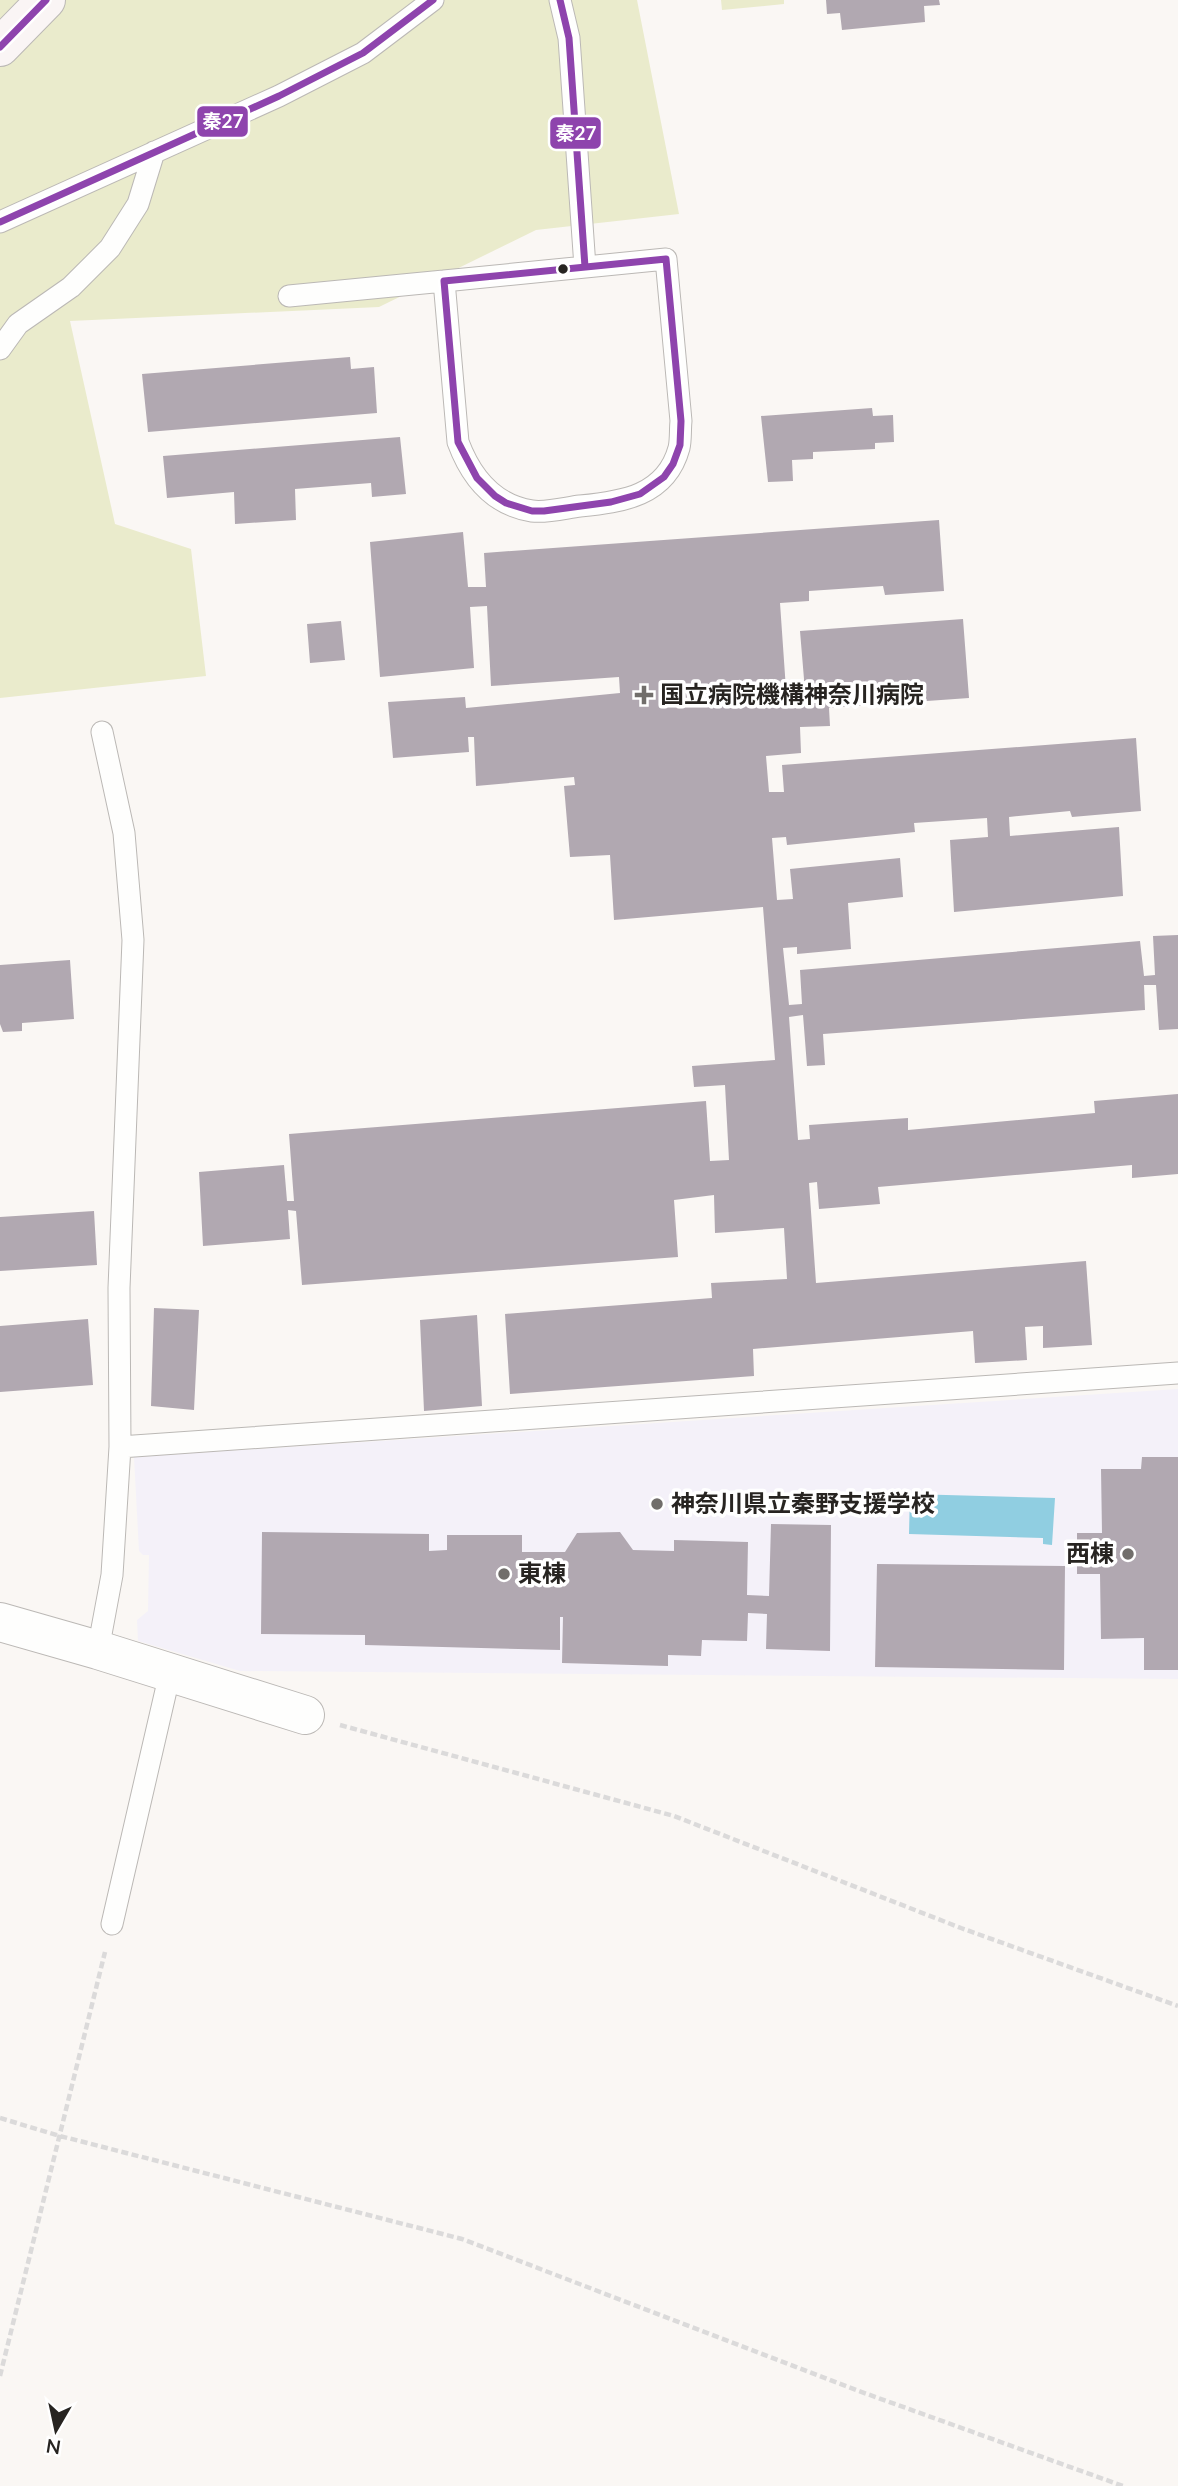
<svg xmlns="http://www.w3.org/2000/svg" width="1178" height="2486" viewBox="0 0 1178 2486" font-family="Lato,'Noto Sans JP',sans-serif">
  <rect width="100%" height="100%" fill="#faf7f4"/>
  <!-- education -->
  <path fill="#f4f1f9" d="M1178 1389V1679L240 1671 138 1641 137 1620 148 1611 149 1555H143L139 1551 134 1457Z"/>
  <!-- green -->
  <path fill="#eaebcc" d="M0 0H637L679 214 536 230 379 307 70 321 115 524 191 549 206 676 0 698Z
    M721 0H784V4L722 10Z"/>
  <!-- water -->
  <path fill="#90cee1" d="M910 1494 1055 1498 1052 1545 1043 1544V1538L909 1534Z"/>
  <!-- building -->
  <path fill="#b1a8b1" d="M826 0H939L940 5 924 6 925 22 842 30 840 13 827 14Z
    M350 357 351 369 374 367 377 413 148 432 142 374Z
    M872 408 873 416 893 415 894 442 875 443V449L813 452V459L792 460 793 481 768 482 761 416Z
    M400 437 406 494 372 497 371 483 295 489 296 520 235 524 234 492 167 498 163 456Z
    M939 520 944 591 885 595 883 586 809 591V601L780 603 787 704 806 703 800 631 963 619 969 698 829 708 830 726 800 727 801 753 766 756 769 792H784L782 765 1136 738 1141 811 1072 817 1070 811 1009 817 1010 836 1119 827 1123 896 954 912 950 840 988 837 987 818 914 823 915 832 787 845 786 837 772 838 777 900 793 899 790 869 900 858 903 897 848 903 851 949 797 954V947L783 948 789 1005 802 1004 800 970 1140 941 1144 976 1155 975 1153 936 1178 935V1029L1159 1030 1156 985H1144L1145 1010 823 1034 825 1065 807 1066 803 1015 789 1017 798 1140 810 1139 809 1125 908 1118V1130L1095 1113 1094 1101 1178 1094V1174L1132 1178V1165L878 1187 880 1204 819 1209 817 1182 809 1183 816 1283 1086 1261 1092 1345 1043 1348V1326L1025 1327 1027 1360 975 1363 973 1331 753 1349 754 1376 510 1394 505 1314 712 1298 711 1283 787 1279 784 1228 715 1233 714 1195 674 1200 678 1257 302 1285 296 1211 288 1210 290 1239 203 1246 199 1172 284 1165 287 1201H294L289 1134 706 1101 710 1161 729 1160 725 1085 694 1087 692 1066 775 1060 763 907 614 920 610 855 570 857 564 786 575 785 574 777 476 786 474 737H468L469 752 393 758 388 702 465 697 466 708 620 693 619 677 491 686 487 606 470 607 474 668 380 677 370 542 463 532 468 587H486L484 553Z
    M341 621 345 660 310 663 307 624Z
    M70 960 74 1019 22 1023V1031L3 1032 0 1024V965Z
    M94 1211 97 1265 0 1271V1217Z
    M154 1308 199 1310 194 1410 151 1406Z
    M477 1315 482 1406 424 1411 420 1320Z
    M88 1319 93 1385 0 1392V1326Z
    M1142 1457H1178V1670H1144V1638L1101 1639 1100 1574H1077V1533H1102L1101 1469H1141Z
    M771 1524 831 1525 830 1651 766 1649 767 1614 748 1613 747 1641 702 1640 701 1656 668 1655V1666L562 1663 563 1617H560V1650L365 1645V1635L261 1634 262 1532 429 1534V1551L447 1550V1535H522V1552H565L577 1533 620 1532 633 1550 674 1551V1540L748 1542 747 1595 769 1596Z
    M877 1564 1065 1566 1064 1670 875 1667Z"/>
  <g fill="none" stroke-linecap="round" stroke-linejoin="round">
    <!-- lane casing -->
    <g stroke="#bbb8b5" stroke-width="23">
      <path id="lane" d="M560 0 569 38 585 267
        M0 222 279 96 363 53 433 0
        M666 259 681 421C680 430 681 440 679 448 666 496 622 502 580 506 565 508 547 513 532 511 493 505 471 477 458 442L444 281Z
        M289 296 444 281
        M0 349 18 324 71 287 110 248 138 204 154 152
        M120 1447 1178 1373
        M98 1650 112 1575 120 1447 119 1288 133 940 124 833 102 732
        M112 1924 170 1673"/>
    </g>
    <!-- street casing -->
    <g stroke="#bbb8b5" stroke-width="40">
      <path id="street" d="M0 1622 98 1650 305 1715"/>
    </g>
    <!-- secondary casing -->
    <g stroke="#bbb8b5" stroke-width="40">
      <path id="secondary" d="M0 47 46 0"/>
    </g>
    <!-- path -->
    <path stroke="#dbdada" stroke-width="4.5" stroke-dasharray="7 3.5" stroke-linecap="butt" d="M340 1725 674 1816 961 1928 1178 2006
      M0 2118 60 2136 462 2239 856 2390 1123 2486
      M0 2376 105 1952"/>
    <!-- lane -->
    <use href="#lane" stroke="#fefefd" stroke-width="21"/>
    <!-- street -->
    <use href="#street" stroke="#fefefd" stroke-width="38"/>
    <!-- secondary -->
    <use href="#secondary" stroke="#faf5f5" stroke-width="38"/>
    <!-- bus-1 casing -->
    <g stroke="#fff" stroke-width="12">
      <path id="bus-1" d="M560 0 569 38 585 267
        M0 47 46 0
        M0 222 279 96 363 53 433 0
        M666 259 681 421 680 445 673 464 664 477 640 494 611 502 544 511H532L506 503 495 496 477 478 458 442 444 281Z"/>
    </g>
    <!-- bus-1 -->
    <use href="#bus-1" stroke="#8e44ad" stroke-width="7"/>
  </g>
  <!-- markers -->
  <circle fill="#272421" stroke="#fff" stroke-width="2.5" cx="563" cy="269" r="6"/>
  <g fill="#716e6b" stroke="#fff" stroke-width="2.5">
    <path d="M640.5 684.5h7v7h7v7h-7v7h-7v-7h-7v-7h7z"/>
    <circle cx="657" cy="1504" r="7"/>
    <circle cx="1128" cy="1554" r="7"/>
    <circle cx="504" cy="1574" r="7"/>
  </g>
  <g text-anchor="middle" stroke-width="7" stroke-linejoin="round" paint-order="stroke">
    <!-- poi labels -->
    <g font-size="24" font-weight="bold" fill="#272421" stroke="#fff" text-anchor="start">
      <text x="660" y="703">国立病院機構神奈川病院</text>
      <text x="671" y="1512">神奈川県立秦野支援学校</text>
      <text x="1114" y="1562" text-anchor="end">西棟</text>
      <text x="518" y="1582">東棟</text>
    </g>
  </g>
  <g stroke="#fff" stroke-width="2.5">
    <rect x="196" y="105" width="53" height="33" rx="7" fill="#8e44ad"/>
    <rect x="549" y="116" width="53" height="34" rx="7" fill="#8e44ad"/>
  </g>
  <g font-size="19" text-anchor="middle" font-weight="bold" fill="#fff">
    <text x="223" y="128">秦27</text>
    <text x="576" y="140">秦27</text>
  </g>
  <!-- north arrow -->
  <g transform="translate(56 2430) rotate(189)" stroke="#ffffff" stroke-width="5" paint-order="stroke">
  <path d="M0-5L12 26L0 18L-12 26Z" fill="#272421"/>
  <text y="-10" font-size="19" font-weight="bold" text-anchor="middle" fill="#272421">N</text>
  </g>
</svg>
